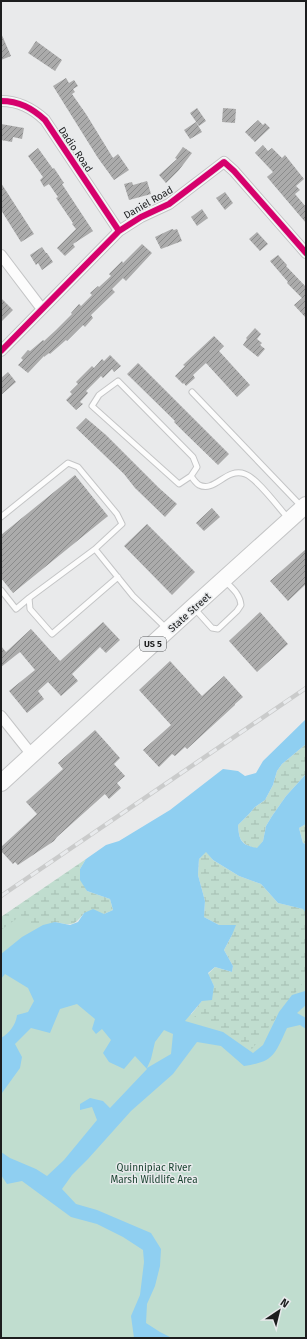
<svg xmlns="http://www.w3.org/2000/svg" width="307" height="1339" viewBox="0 0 307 1339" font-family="'Fira Sans',sans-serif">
  <defs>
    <pattern id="wetland-marsh" width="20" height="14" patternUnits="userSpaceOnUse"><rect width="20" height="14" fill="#c0ddcf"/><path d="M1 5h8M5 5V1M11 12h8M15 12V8" fill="none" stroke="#a4bdb1"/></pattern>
    <pattern id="building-hatch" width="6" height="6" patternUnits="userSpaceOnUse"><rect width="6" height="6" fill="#ababab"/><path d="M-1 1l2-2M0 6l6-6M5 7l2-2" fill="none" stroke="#8a8b8b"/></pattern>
  </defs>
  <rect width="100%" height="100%" fill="#e9eaeb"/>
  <!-- wetland -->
  <path fill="url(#wetland-marsh)" d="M306 744V774L286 796 272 816 266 826 263 841 257 849C241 844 239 840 238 825L249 814 255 807 265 800 273 785 277 771 282 764Z
    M306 824V844L303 843 299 828Z
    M206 851 213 860 239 876 261 884 278 903 304 909 306 913V989L263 1045 253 1053 185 1022 214 986 208 974 215 967 232 972 233 966 224 950 232 935 219 925 204 917 205 901 198 875 199 859Z
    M86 859 80 869 87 891 110 899 113 910 104 914 84 913C74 927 70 925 55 922L1 954V917Z"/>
  <!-- green -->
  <path fill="#c0ddcf" d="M19 917 252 1049 306 979V1338H1V930Z"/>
  <!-- water -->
  <path fill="#8fcff1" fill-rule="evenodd" d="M306 719V744L282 764 277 771 273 785 265 800 255 807 249 814 238 825C239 840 241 845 257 848L263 841 266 826 272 816 286 796 306 774V824L299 828 303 843 306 844V913L303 909 278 903 261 884 239 876 213 860 206 852 199 859 198 875 205 901 204 917 219 925H236L232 935 224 950 233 966 232 972 215 967 208 973 214 986 212 1000 202 1001 185 1021 223 1032 253 1053 263 1045 279 1012 292 995 305 991 306 989V1005L297 1013 306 1018V1029L300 1025 287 1028C275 1054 274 1062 244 1066L221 1046 197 1042 173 1074 131 1111 88 1159 72 1175 62 1189 76 1204 97 1210 151 1233 161 1249 160 1266 155 1286 147 1304 146 1323 160 1332 172 1338H134L131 1316 140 1295 144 1262 143 1250 123 1237 97 1224 71 1217 22 1181 7 1184 1 1175V1152L10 1158 36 1169 47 1176 64 1160 97 1120 92 1107 80 1110V1104L90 1098 103 1101 110 1108 147 1069 135 1056 124 1069 109 1062 103 1053 111 1040 102 1029 96 1034 92 1029 95 1019 77 1004 60 1009 50 1033 31 1028 15 1044 22 1057 20 1068 2 1093 1 1092V1038C10 1033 16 1024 17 1015L28 1012 34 1001 28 988 5 974 1 979V954L22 937 43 925 55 922 70 925 78 922 84 913 93 909 104 914 113 910 110 899 87 891 80 880V869L86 859 106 845 119 841 170 810 223 769 238 771 245 776 256 773 263 761ZM164 1030 173 1034 171 1054 147 1068 151 1059 155 1042Z"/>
  <!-- building -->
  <path fill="url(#building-hatch)" d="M1 33 11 56 1 60Z
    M36 41 62 60 55 71 28 53Z
    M66 78 69 83 74 80 78 86 73 89 75 92 72 94 86 114 113 158 118 154 129 170 114 180 98 158 53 86Z
    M197 108 206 121 199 126 190 113Z
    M223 108 236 109 235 123 222 122Z
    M258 120 263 125 265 123 270 128 255 142 245 132Z
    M196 122 202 132 190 139 184 130Z
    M1 124 24 128 22 139 13 137 12 142 1 140Z
    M263 145 268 151 272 148 282 158 285 155 304 179 296 186 300 190 295 194 306 207V223L267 177 273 172 255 153Z
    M183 147 192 153 179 170 166 183 159 175 177 159 175 158Z
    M38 148 53 169 54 168 64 183 62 184 93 231 73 244 75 247 65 256 57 248 76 229 72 224 73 223 56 198 58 197 49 184 44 187 40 180 43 177 28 156Z
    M147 181 151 194 129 200 124 184 132 182 133 185Z
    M1 183 34 234 21 242 1 210Z
    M225 192 233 203 225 210 216 198Z
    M202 209 208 218 197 226 191 217Z
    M172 229 174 230 177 229 182 241 161 249 155 237Z
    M257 232 268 244 260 251 249 239Z
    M142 244 152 253 126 281 123 278 112 289 115 292 91 315 93 318 85 327 83 325 67 341 66 340 50 354 49 353 44 357V356L28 373 18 365 23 360 21 358 28 350 30 351 43 340 44 341 56 330 72 314 71 313 79 304 81 306 92 295 90 293 98 286 99 287 111 276 109 274 122 261 123 263Z
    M42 247 46 253H47L53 262 42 270 38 263 36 265 30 255Z
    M278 255 287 265 286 266 306 287V318L294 305 302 298 287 283 288 282 270 261Z
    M1 298 13 310 1 322Z
    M255 328 261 334 257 339 262 343 260 345 265 349 258 357 243 345 247 339 246 338Z
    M214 336 224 346 219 351 250 385 237 397 206 363 193 375 195 378 186 386 184 383 183 384 175 376 185 366 183 365Z
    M110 355 121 366 114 372 112 369 103 378 101 376 86 391 88 393 80 402 83 404 76 410 66 400 72 394 70 392 78 384 76 382 92 366 94 368 102 359 104 361Z
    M138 363 229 454 218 465 186 434 174 422 175 421 127 374Z
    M8 372 16 382 1 395V378Z
    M86 418 106 435 159 488 177 504 165 517 135 488 124 474 76 428Z
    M75 475 108 516 13 593 1 578V535Z
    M212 508 220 517 204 531 196 523Z
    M147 524 195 572 172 595 124 546Z
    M306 549V584L288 601 270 581Z
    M260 612 288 644 257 672 229 641Z
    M103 622 120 640 106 653 100 647 72 674 78 681 61 696 48 682 38 691 44 699 27 713 9 691 35 670 20 652 1 667V646L6 652 31 629 60 661Z
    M170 661 202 696 224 676 243 697 235 704V705L187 749 185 747 175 756 172 754 159 767 143 750 171 725 139 690Z
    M95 730 120 758 114 764 125 776 117 783 121 788 109 799 105 794 57 837 54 841 18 865 15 862 13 864 1 851V847L37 814 26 802 63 769 58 763Z"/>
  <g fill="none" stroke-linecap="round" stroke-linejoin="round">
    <!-- lane casing -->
    <g stroke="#c4c5c6" stroke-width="7">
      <path id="lane" d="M192 392 302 507
        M191 476 197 467 193 457 118 381 99 395 92 406 179 484 191 476C193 479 196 483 199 485 215 493 226 467 245 474 257 478 278 507 288 518
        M1 517 68 463 78 467 117 514 122 524 95 549 133 596 166 628
        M95 549 29 598 30 609 52 634 118 577
        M1 590 16 609 29 598
        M194 608 212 628 218 629 237 611 241 605C240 594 232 588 224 580"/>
    </g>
    <!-- street casing -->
    <g stroke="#c4c5c6" stroke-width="12">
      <path id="street" d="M1 101C19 101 32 108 45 120L119 231
        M1 255 42 309
        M1 351 119 231 141 217 169 204 224 162 234 171 306 253
        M1 716 32 755"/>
    </g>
    <!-- primary casing -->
    <g stroke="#c4c5c6" stroke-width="18">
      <path id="primary" d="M1 783 193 607 306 505"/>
    </g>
    <!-- lane -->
    <use href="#lane" stroke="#fcfcfc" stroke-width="5"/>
    <!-- street -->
    <use href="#street" stroke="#fcfcfc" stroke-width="10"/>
    <!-- primary -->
    <use href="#primary" stroke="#fcfcfc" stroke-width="16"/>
    <!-- rail casing -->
    <g stroke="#cacbcb" stroke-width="4.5">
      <path id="rail" d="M1 896 306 688"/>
    </g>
    <!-- rail -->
    <use href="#rail" stroke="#e8eaec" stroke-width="3" stroke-dasharray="9" stroke-linecap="butt"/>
    <!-- cycleway casing -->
    <g stroke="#e8eaec" stroke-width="8">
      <path id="cycleway" d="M1 101C19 101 32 108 45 120L119 231
        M1 351 119 231 141 217 169 204 224 162 234 171 306 253"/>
    </g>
    <!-- cycleway -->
    <use href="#cycleway" stroke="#d6006c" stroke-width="6"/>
  </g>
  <g text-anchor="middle" stroke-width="3" stroke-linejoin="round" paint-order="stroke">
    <!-- shield labels -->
    <rect fill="#e8eaec" stroke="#595a5c" stroke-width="1" x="140" y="637" width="26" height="14" rx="3"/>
    <g font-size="9" font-weight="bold" fill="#1c1d1e">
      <text x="153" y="647">US 5</text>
    </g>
    <!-- street labels -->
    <g font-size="10" fill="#1c1d1e" stroke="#e8eaec">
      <text transform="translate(76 149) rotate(56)" y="4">Dadio Road</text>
      <text transform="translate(148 202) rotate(-30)" y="4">Daniel Road</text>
      <text transform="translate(189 612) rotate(-42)" y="4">State Street</text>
    </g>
    <!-- park labels -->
    <g font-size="10" fill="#163f2d" stroke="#e8eaec">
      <text x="154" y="1171">Quinnipiac River<tspan x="154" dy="12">Marsh Wildlife Area</tspan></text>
    </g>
  </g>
  <!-- border -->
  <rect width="307" height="1339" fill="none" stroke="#1c1d1e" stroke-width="4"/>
  <!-- north arrow -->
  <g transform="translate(279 1311) rotate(35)" stroke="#e8eaec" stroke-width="3" paint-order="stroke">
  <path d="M0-3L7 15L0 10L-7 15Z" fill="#1c1d1e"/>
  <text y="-6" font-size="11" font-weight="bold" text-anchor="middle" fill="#1c1d1e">N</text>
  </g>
</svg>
